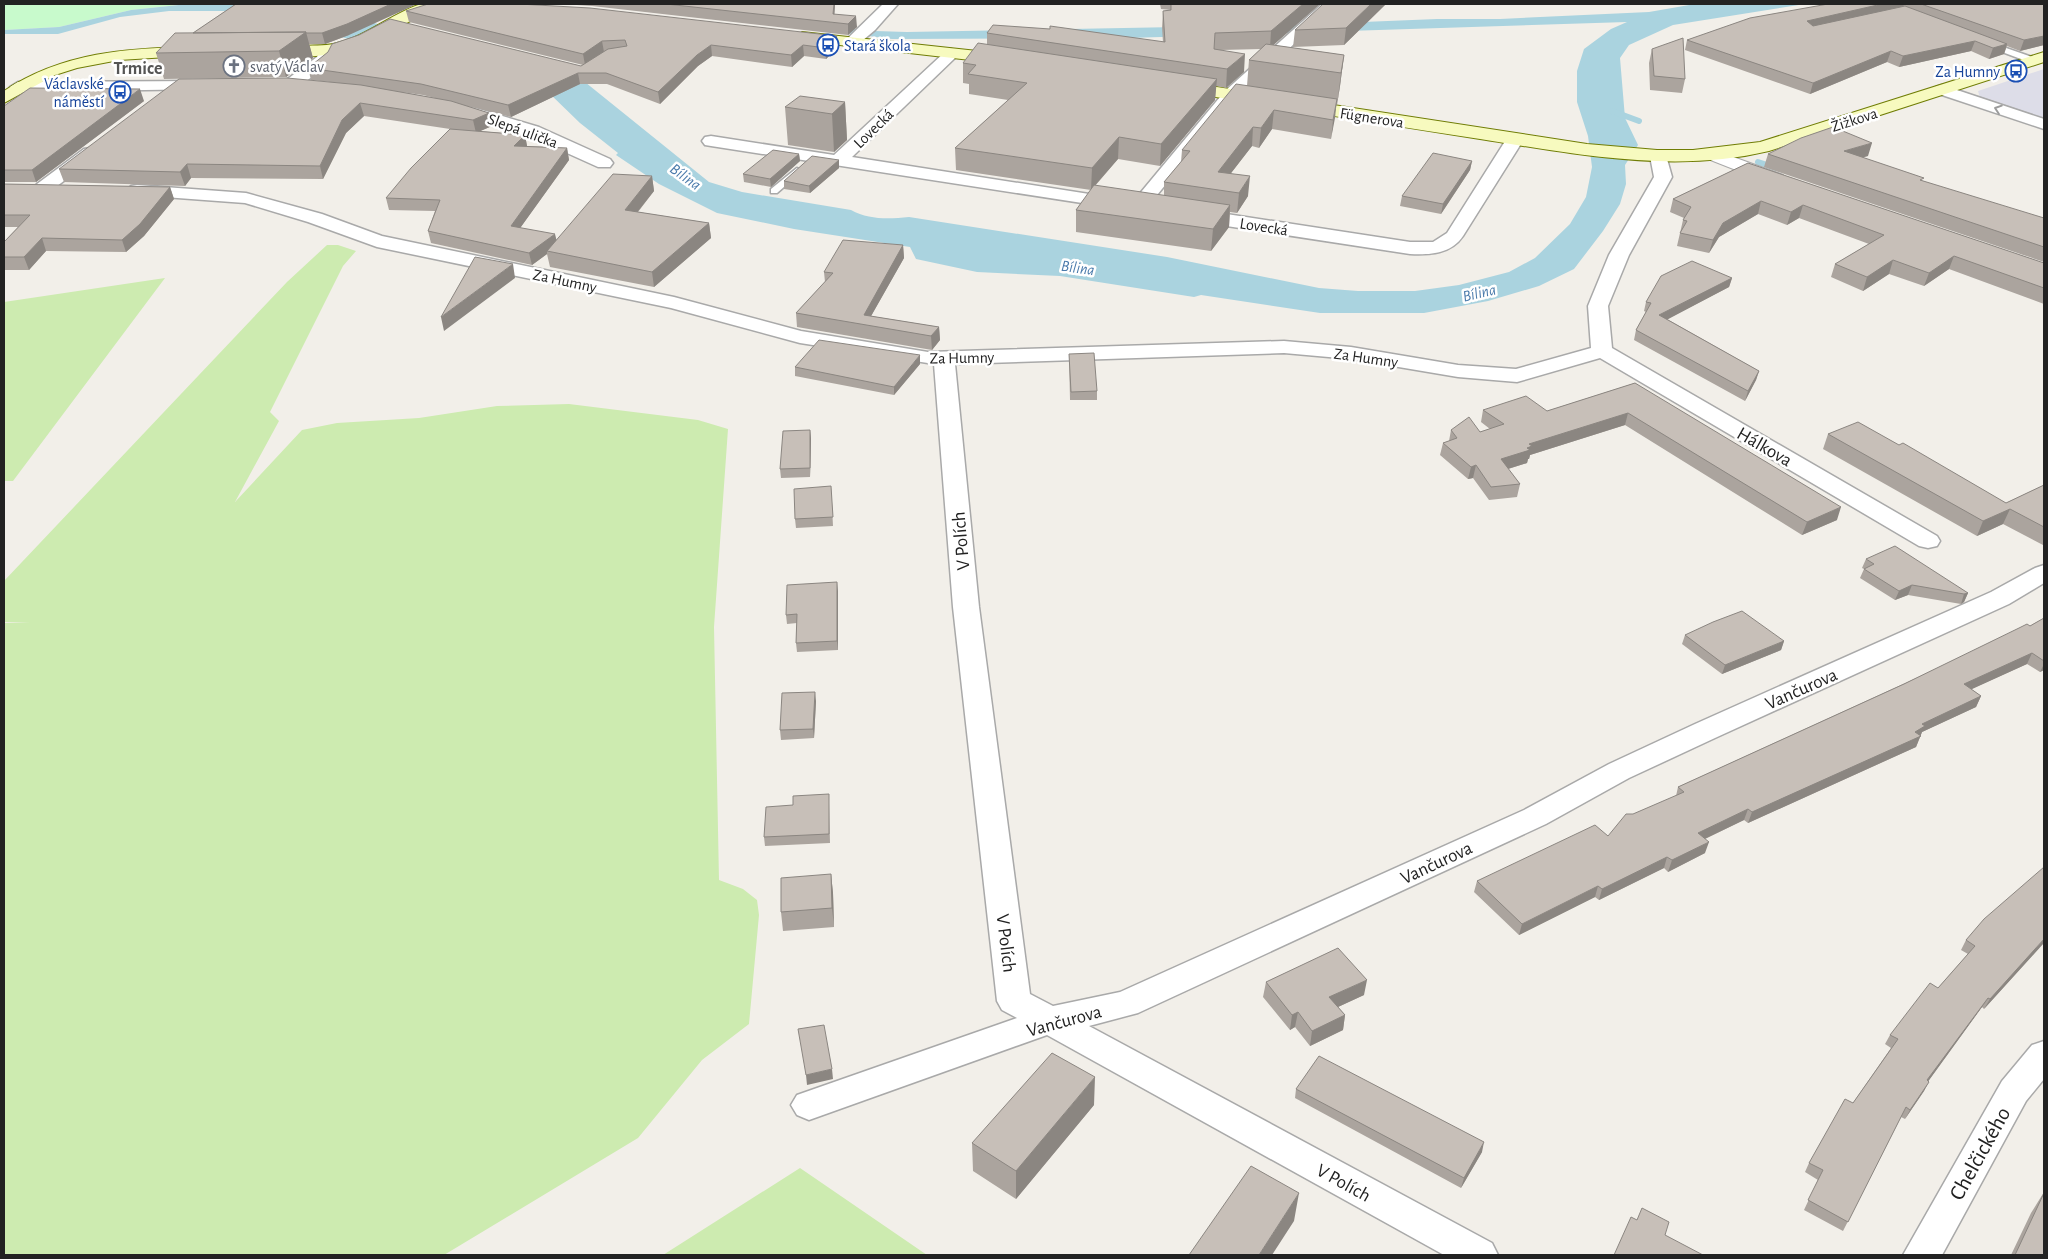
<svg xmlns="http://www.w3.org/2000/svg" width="2048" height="1259" viewBox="0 0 2048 1259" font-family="'Alegreya Sans',sans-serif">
  <rect width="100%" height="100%" fill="#f2efe9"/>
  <!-- grass -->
  <path fill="#cdebb0" d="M327 245H338L356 251 343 266 270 412 279 421 235 502 302 430 337 423 419 418 497 406 569 404 698 420 728 429 714 627 719 880 743 889 757 900 759 915 749 1024 702 1060 638 1138 444 1255H4V623L30 622H4V581L287 282Z
    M165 278 13 481H4V302Z
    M800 1168 927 1255H663Z"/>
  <!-- park -->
  <path fill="#c8facc" d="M4 4H188L131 10 59 27 4 30Z"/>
  <!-- plaza -->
  <path fill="#dddde8" d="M2044 69V119L1980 98 1978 91Z"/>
  <!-- water -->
  <path fill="#aad3df" d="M188 4H309L374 23 575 74 709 182 742 192 851 210C869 220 889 219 909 217L1167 257 1319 288 1358 291H1415L1459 285 1509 272 1535 258 1570 224 1586 197 1592 167 1588 136 1577 102V71L1584 49 1611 29 1627 22 1129 38 892 39 620 4 875 31 907 32 1289 25 1437 19H1500L1649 12 1695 4H1805L1673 25 1629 45 1620 58 1625 118 1638 145 1625 165 1626 184 1620 204 1603 231 1574 269 1539 286 1488 301 1424 313H1320L1201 295 1194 297 1060 276 977 272 916 259 910 247 794 229 717 213 659 184 616 155 618 153 580 123 549 93 245 11H169L120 17 58 34H4V30L59 27 131 10Z"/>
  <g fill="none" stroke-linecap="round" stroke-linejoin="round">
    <!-- stream -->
    <path stroke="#aad3df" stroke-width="6" d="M1612 111 1639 121
      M1758 162 1776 168"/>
    <!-- service casing -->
    <g stroke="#a9a9a9" stroke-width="3">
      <path id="service" d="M1989 42 2035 58 2036 60 2029 62 1986 46 1985 44Z
        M797 168 801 171 800 173 777 193H771V189Z"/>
    </g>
    <!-- minor casing -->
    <g stroke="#a9a9a9" stroke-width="3">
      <path id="minor" d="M883 4H898L875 30 856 46H846L843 43 846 40Z
        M1322 4H1337L1237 97 1144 211H1132L1129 207 1132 203 1225 91Z
        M326 46 334 51C330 65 300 91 285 87L283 84 285 81 317 57 321 48Z
        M951 49 956 51 959 54 956 57 852 157 1121 199 1127 200 1130 204 1127 208 1121 209 711 146 705 145 702 141 705 137 711 136 834 155 946 51Z
        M203 81 211 86 209 89 18 92 10 87 18 82Z
        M1942 85 2044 119V129L1936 93 1934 90 1936 87Z
        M455 102 539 127 610 159 613 163 610 167H598L527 135 449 111 447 107 449 103Z
        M1515 134 1521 135 1524 139 1463 236C1451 254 1430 255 1410 254L1194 221 1187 219 1185 215 1187 211 1194 209 1410 242H1433L1447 233 1509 135Z
        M90 148 96 149 99 153 96 157 49 192H37L34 188 37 184 84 149Z
        M1659 151 1665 152 1672 177 1629 255 1608 306 1612 348 1937 536 1940 541 1937 546 1928 548 1919 546 1600 358 1517 382 1458 377 1351 359 1284 353 955 364 979 607 1030 994 1053 1006 1120 992 1524 810 1609 764 1695 724 1991 592 2035 568 2044 565V583L2009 604 1715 738 1629 778 1546 824 1138 1013 1089 1026 1492 1243 1498 1255H1444L1047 1035 809 1120 797 1115 791 1105 797 1095 1017 1018 1002 1010 997 1001 953 607 934 364 800 343 671 308 377 247 308 222 245 203 137 195 131 194 128 190 131 186 137 185 246 193 322 214 382 236 674 297 801 331 928 352 1284 341 1351 347 1458 365 1516 369 1591 348 1588 306 1609 255 1654 177 1650 156 1653 152Z
        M2044 1041V1079L2026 1101 1942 1255H1903L2002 1081 2032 1045Z"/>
    </g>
    <!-- tertiary casing -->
    <g stroke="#a9a9a9" stroke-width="2">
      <path id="tertiary" d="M1714 150 1783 175 1785 179 1783 183H1769L1708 159 1705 155 1708 151Z"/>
    </g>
    <!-- secondary casing -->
    <g stroke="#707d05" stroke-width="2">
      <path id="secondary" d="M421 4H449L446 7C413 16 390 34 358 46 335 56 311 57 286 57 279 57 270 59 265 52 270 44 320 47 333 44 365 38 390 14 421 4Z
        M802 32 1005 54 1013 59 1005 64 796 40 794 37Z
        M195 47 201 49 203 52 201 55 119 60 77 68 55 75 4 103V91C63 52 127 48 195 47Z
        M2044 52V62L1769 151C1675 174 1575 154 1480 139 1380 124 1279 107 1178 91L1172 90 1170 86 1172 82 1178 81 1587 144 1657 150H1693L1760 142Z"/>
    </g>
    <!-- service -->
    <use href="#service" fill="#fff" fill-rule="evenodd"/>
    <!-- minor -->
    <use href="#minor" fill="#fff" fill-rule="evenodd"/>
    <!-- tertiary -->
    <use href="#tertiary" fill="#fff" fill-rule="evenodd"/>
    <!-- secondary -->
    <use href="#secondary" fill="#f7fabf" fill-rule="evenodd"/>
  </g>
  <!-- wall -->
  <path fill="#aba49e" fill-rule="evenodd" d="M236 4 349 35 325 44H309L313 58 286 77 164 79 156 53 193 33Z
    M561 4H835L834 14 857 27 848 35 592 6Z
    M1160 4H1320L1273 45 1344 55 1340 86 1337 105 1336 104 1331 139 1272 129 1259 148 1252 146 1231 173 1248 196 1237 213 1230 212 1229 227 1211 251 1076 232V210L1091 190 956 170 955 148 1008 100 969 94V84L963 83V63L987 45V33L1163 42 1162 28 1163 11 1171 10 1161 9ZM1261 49 1249 60 1247 86 1182 150 1181 162 1164 182V196L1095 186 1118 159 1160 166 1215 100 1216 86 1226 88 1244 72 1221 50Z
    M1386 4 1344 45 1293 47 1295 30Z
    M1828 4H2044V45L2020 51 2007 46 2004 54 1989 59 1971 51 1899 67 1887 62 1810 94 1685 50 1687 40Z
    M406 11 838 47 826 59 804 56 792 67 712 56 698 66 660 104 607 84H580L511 117 468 106 489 113 492 126 480 131 525 135 527 146 567 148 569 160 520 228 556 240 652 176 654 191 638 212 709 223 711 238 654 287 550 267 547 254 532 265 431 243 428 231 435 211 389 210 386 198 450 129 364 116 346 133 323 179 191 178 185 186 64 182 59 169 330 82 311 80 308 68 581 66 583 65 409 22ZM401 92 423 95 435 98Z
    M1652 49 1685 79 1682 93 1650 90 1649 63Z
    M144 101 36 182H4V106Z
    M845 102 847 140 834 152 788 145 785 107Z
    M799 154 800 161 771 187 744 182 743 174Z
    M1768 154 1868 156 1862 157 1923 181 2044 225V262L1764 167Z
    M839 160V168L810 193 784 189V181Z
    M1472 161 1470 170 1441 214 1400 206 1402 196Z
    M1748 163 2044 263V304L1949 269 1924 286 1889 274 1863 291 1831 277 1835 264 1869 244 1799 218 1787 225 1758 214 1719 237 1709 253 1677 246 1683 220 1684 218 1670 212 1673 199Z
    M4 184 170 187 174 199 144 236 126 252 46 251 29 270H4V242L18 227H4Z
    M903 245 904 258 871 316 939 327 940 340 932 350 797 327 796 313 825 282 824 272Z
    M1732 278 1729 287 1667 319 1759 371 1756 380 1745 401 1634 340 1636 330 1646 312 1644 311 1646 302Z
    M1069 354 1097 391V400H1070Z
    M920 364 894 395 795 376V367Z
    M1635 383 1837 520 1802 535 1625 425 1530 455 1529 459H1528L1527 463 1508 469 1520 484 1517 497 1489 500 1473 478 1468 479 1440 455 1443 443 1449 441 1451 430 1480 432 1490 429 1481 422 1483 410 1547 411Z
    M810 430 811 439 810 477 781 478 780 469Z
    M1828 434 2006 503 2044 485V545H2043L2003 524 1977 536 1823 449Z
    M831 486 833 526 796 528 795 519Z
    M1866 559 1968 593 1964 602 1961 604 1908 595 1895 600 1860 578 1864 569 1862 568Z
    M838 591V650L797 652 796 643 797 623 787 624 786 615Z
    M2044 618V670L2040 672 2027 664 1971 689 1981 696 1976 707 1922 732 1916 747 1748 823 1744 820 1705 839V853L1668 872 1664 868 1599 900 1595 897 1519 935 1474 892 1477 881 1608 836 1676 796 1678 787 2030 626Z
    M1685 635 1784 641 1781 650 1722 674 1682 644Z
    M816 701 814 738 781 740 780 730Z
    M829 803 830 843 765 846 764 837 793 805Z
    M831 874 833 893 834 927 783 931 781 912Z
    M1966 940 2039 948 1984 1009 1982 1007 1928 1081 1924 1091 1905 1119 1901 1117 1843 1231 1804 1210 1818 1180 1805 1172 1809 1163 1853 1103 1891 1048 1885 1044 1890 1035 1938 988 1968 954 1961 950Z
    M1266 982 1364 995 1338 1007 1345 1015 1343 1030 1310 1046 1295 1027 1290 1030 1263 997Z
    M1296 1089 1482 1152 1461 1188 1295 1098Z
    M1094 1105 1016 1199 973 1171 972 1143Z
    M2044 1192V1255H2011L2031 1213Z"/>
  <!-- shaded-wall -->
  <path fill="#8b8681" d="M391 4H417L349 35 325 44 322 33Z
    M834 4H835L834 24 833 14Z
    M1303 4H1320L1270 48 1271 31Z
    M1371 4H1386L1344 45 1346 28Z
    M1882 4H1904L1903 8 1804 31 1807 21Z
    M856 16 857 27 848 35V24Z
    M306 32 313 58 286 77 279 51Z
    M837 36 838 47 826 59V48Z
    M2044 36V45L2020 51 2024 40Z
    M602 41 604 52 585 65 583 54Z
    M1975 41 1971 51 1899 67 1903 56Z
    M2007 44 2004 54 1989 59 1993 48Z
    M711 45 712 56 698 66 660 104 658 92 697 55Z
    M803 45 804 56 792 67 791 55Z
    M1891 51 1887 62 1810 94 1813 83Z
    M1245 54 1244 72 1226 88 1227 69Z
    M1344 55 1340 86 1337 105 1341 73Z
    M578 73 580 84 511 117 508 105Z
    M1217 79 1215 100 1160 166 1161 144Z
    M140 89 144 101 36 182 32 170Z
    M1337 99 1335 118 1331 139 1333 120Z
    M845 102 847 140 834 152 832 114Z
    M360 103 364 116 346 133 323 179 320 166 342 120Z
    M1274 110 1272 129 1259 148 1261 128Z
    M489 113 492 126 476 133 473 120Z
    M1253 127 1252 146 1218 190V172Z
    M525 135 527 146H514Z
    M1119 137 1118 159 1091 190 1092 168Z
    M1872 143 1868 156 1840 164 1844 151Z
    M567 148 569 160 513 238 511 226Z
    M799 154 800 161 771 187 770 179Z
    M839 160V168L810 193 809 186Z
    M1472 161 1470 170 1441 214 1443 204Z
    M187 164 191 178 185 186 180 172Z
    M652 176 654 191 627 225 625 210Z
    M1250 176 1248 196 1237 213 1239 193Z
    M170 187 174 199 144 236 126 252 122 240Z
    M1761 201 1758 214 1719 237 1709 253 1713 240 1723 223Z
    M1230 205 1229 227 1211 251 1213 229Z
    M1803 205 1799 218 1787 225 1791 212Z
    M709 223 711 238 654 287 652 272Z
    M555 234 558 246 547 251V254L532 265 529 253Z
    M42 238 46 251 29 270 24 257Z
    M903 245 904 258 866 325 864 315Z
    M1954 256 1949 269 1924 286 1929 273Z
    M1893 260 1889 274 1863 291 1867 277Z
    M513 264 515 278 444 331 441 317Z
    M1732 278 1729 287 1657 325 1659 315Z
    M939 327 940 340 932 350 931 336Z
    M920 355V364L894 395V387Z
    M1759 371 1756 380 1745 401 1748 391Z
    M1628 413 1625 425 1530 455 1529 459H1528L1527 463 1498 472 1501 459 1529 444Z
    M810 430 811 439 810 477Z
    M1476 465 1473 478 1468 479 1471 467Z
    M1841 507 1837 520 1802 535 1807 522Z
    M2010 509 2003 524 1977 536 1983 521Z
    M837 582 838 591V650L837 641Z
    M1912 585 1908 595 1895 600 1899 591Z
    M1968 593 1964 602 1961 604 1964 594Z
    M1784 641 1781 650 1722 674 1725 665Z
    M2032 653 2027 664 1959 695 1964 684Z
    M2044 664V670L2040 672Z
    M815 692 816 701 814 738 813 729Z
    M1981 696 1976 707 1922 732 1916 747 1748 823 1752 812 1915 732 1922 724Z
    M1748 809 1744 820 1694 844 1698 833Z
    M1709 842 1705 853 1668 872 1672 860Z
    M1667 857 1664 868 1599 900 1602 889Z
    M831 874 833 893 834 927 832 908Z
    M1598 886 1595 897 1519 935 1522 924Z
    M2044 939V943L1984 1009 1990 999Z
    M1367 980 1364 995 1327 1012 1329 997Z
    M1988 998 1982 1007 1922 1090 1927 1080Z
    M1298 1012 1295 1027 1290 1030 1292 1015Z
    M1345 1015 1343 1030 1310 1046 1312 1031Z
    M832 1069 833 1079 807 1085 806 1075Z
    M1095 1077 1094 1105 1016 1199V1171Z
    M1929 1082 1924 1091 1905 1119 1910 1110Z
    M1484 1142 1482 1152 1461 1188 1464 1178Z
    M1299 1193 1294 1221 1272 1255H1259Z"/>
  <!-- building -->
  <path fill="#c7bfb8" stroke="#8b8681" d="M236 4H391L347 24 322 33H306V32L193 33Z
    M428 4H519L590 8 837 36 826 48 803 45 791 55 711 45 697 55 658 92 606 73H578L508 105 421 84 308 68 328 52 332 44 359 35 390 19 581 66 608 49 627 46 625 40 602 41 583 54 406 11Z
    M666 4H834L833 14 856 16 848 24Z
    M1171 4H1303L1271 31 1215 33 1214 49 1245 54 1227 69 987 33 993 25 1050 29V26L1165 42 1163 11 1171 10Z
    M1323 4H1371L1346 28 1295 30Z
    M1828 4H1882L1807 21 1813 26 1905 6 2007 44 1993 48 1975 41 1903 56 1891 51 1813 83 1687 40 1750 18Z
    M1921 4H2044V36L2024 40Z
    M306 32 279 51 156 53 175 33Z
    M1683 38 1685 79 1654 76 1652 49Z
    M978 43 1217 79 1161 144 1119 137 1092 168 955 148 1027 83 968 74 976 65 963 63Z
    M1266 44 1344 55 1341 73 1249 60Z
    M287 78 361 85 451 101 489 113 473 120 360 103 342 120 320 166 187 164 180 172 59 169 179 79Z
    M1236 84 1337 99 1333 120 1274 110 1261 128 1253 127 1218 172 1250 176 1239 193 1164 182 1190 151 1182 150Z
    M30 88 140 89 32 170H4V106Z
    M800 96 845 102 832 114 785 107Z
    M1833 127 1872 143 1844 151 1924 178 1920 180 2044 218V247L1768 154 1801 138Z
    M450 129 525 135 514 146 567 148 511 226 555 234 529 253 428 231 440 200 386 198 411 168Z
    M773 150 799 154 770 179 743 174Z
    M1433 153 1472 161 1443 204 1402 196Z
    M812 156 839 160 809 186 784 181Z
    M1748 163 2044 263V288L1954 256 1929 273 1893 260 1867 277 1835 264 1884 235 1803 205 1791 212 1761 201 1723 223 1713 240 1680 233 1687 221 1683 220 1691 207 1673 199Z
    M613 174 652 176 625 210 709 223 652 272 547 251Z
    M4 184 170 187 140 224 122 240 42 238 24 257H4V242L30 215H4Z
    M1094 185 1230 205 1213 229 1076 210Z
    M843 240 903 245 864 315 939 327 931 336 796 313 833 273 824 272Z
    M475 257 513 264 441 317Z
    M1692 261 1732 278 1659 315 1759 371 1748 391 1636 330 1651 303 1646 302 1661 276Z
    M819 340 920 355 894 387 795 367Z
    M1094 353 1097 391 1071 392 1069 354Z
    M1635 383 1841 507 1807 522 1628 413 1529 444 1532 446 1527 448 1530 450 1501 459 1520 484 1491 487 1476 465 1471 467 1443 443 1457 438 1451 430 1469 417 1480 432 1504 424 1483 410 1526 396 1547 411Z
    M1858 422 1899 445 1903 443 2006 503 2044 485V527L2010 509 1983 521 1828 434Z
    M810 430V468L780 469 783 431Z
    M831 486 833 517 795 519 794 489Z
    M1895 546 1968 593 1964 594 1912 585 1899 591 1864 569 1874 564 1866 559Z
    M837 582V641L796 643 797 614 786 615 787 585Z
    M1742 611 1784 641 1725 665 1685 635 1713 622Z
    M2044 618V661L2032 653 1964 684 1981 696 1922 724 1925 726 1915 732 1921 736 1752 812 1748 809 1698 833 1709 842 1672 860 1667 857 1602 889 1598 886 1522 924 1477 881 1595 825 1608 836 1626 814H1633L1684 792 1678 787 1904 684 2019 628 2027 624 2030 626Z
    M815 692 813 729 780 730 782 693Z
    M829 794V834L764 837 766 807 793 805V796Z
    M2044 867V939L1990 999 1988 998 1927 1080 1929 1082 1910 1110 1906 1107 1848 1222 1808 1200 1823 1170 1809 1163 1845 1099 1853 1103 1898 1039 1890 1035 1930 983 1938 988 1975 946 1966 940 1984 919Z
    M831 874 832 908 781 912V878Z
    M1338 948 1367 980 1329 997 1345 1015 1312 1031 1298 1012 1292 1015 1266 982Z
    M824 1025 832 1069 806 1075 798 1029Z
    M1052 1053 1095 1077 1016 1171 972 1143Z
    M1319 1056 1484 1142 1464 1178 1296 1089Z
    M1251 1166 1299 1193 1259 1255H1189Z
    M2044 1193V1255H2015Z
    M1642 1208 1669 1222 1665 1235 1703 1255H1614L1631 1217 1637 1220Z"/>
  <!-- one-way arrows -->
  <defs><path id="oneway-chevron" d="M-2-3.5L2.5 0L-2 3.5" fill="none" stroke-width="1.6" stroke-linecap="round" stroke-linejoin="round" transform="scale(1.25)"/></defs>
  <use stroke="#9c9c9c" href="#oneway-chevron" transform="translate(1998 109) rotate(-161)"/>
  <!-- icons -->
  <defs>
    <g id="bus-ring" transform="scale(1.125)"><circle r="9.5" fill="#fff" stroke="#1a4fb4" stroke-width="1.5"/><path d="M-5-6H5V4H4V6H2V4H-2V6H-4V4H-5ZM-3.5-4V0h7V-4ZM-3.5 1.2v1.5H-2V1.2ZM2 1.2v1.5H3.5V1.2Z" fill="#1a4fb4"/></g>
    <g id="church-ring" transform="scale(1.125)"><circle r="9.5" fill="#fff" stroke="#6b7280" stroke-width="1.5"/><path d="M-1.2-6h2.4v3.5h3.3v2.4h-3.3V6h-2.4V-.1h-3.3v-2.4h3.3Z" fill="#6b7280"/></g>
  </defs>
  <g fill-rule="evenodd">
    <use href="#bus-ring" x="828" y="45"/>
    <use href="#church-ring" x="234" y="66"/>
    <use href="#bus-ring" x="2016" y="71"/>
    <use href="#bus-ring" x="120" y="92"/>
  </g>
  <g text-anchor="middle" stroke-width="5" stroke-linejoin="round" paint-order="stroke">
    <!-- far-transit labels -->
    <g font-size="16" fill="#164399" stroke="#fff" text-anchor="end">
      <text x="844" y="51" text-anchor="start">Stará škola</text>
      <text x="2000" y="77">Za Humny</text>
      <text x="104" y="89">Václavské<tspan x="104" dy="18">náměstí</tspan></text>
    </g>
    <!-- far-worship labels -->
    <g font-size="16" fill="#5b616d" stroke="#fff" text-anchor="start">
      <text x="250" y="72">svatý Václav</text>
    </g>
    <!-- far-street labels -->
    <g font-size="16" fill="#222" stroke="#fff">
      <text transform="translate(1372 117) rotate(9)" y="6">Fügnerova</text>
      <text transform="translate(1854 119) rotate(-18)" y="6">Žižkova</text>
      <text transform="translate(873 128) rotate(-44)" y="6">Lovecká</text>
      <text transform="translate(523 130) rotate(20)" y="6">Slepá ulička</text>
      <text transform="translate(1264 226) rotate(9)" y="6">Lovecká</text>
      <text transform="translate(565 280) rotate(12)" y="6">Za Humny</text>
      <text transform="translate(962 357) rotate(-1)" y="6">Za Humny</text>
      <text transform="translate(1366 357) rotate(8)" y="6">Za Humny</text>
    </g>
    <!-- far-water labels -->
    <g font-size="16" font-style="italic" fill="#4a7aab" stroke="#fff">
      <text transform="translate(686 176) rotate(36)" y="6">Bílina</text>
      <text transform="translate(1078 267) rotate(8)" y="6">Bílina</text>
      <text transform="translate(1479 292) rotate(-13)" y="6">Bílina</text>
    </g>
    <!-- far-quarter labels -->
    <g font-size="18" font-weight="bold" fill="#555" stroke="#fff">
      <text x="138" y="74">Trmice</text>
    </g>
    <!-- street labels -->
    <g font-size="19" fill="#222" stroke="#fff">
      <text transform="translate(1765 446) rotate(30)" y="7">Hálkova</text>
      <text transform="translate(960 541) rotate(-95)" y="7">V Polích</text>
      <text transform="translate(1801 688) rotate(-24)" y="7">Vančurova</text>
      <text transform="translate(1436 862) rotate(-25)" y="7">Vančurova</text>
      <text transform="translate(1007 943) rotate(83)" y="7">V Polích</text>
      <text transform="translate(1064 1020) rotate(-15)" y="7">Vančurova</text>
      <text transform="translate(1344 1182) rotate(29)" y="7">V Polích</text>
    </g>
    <!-- near-street labels -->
    <g font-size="22" fill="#222" stroke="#fff">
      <text transform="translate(1979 1153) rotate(-61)" y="8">Chelčického</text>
    </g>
  </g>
  <!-- border -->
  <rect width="2048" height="1259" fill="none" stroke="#222222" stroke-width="10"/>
</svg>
